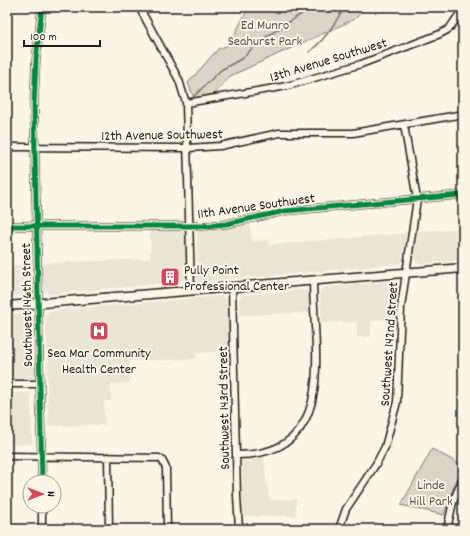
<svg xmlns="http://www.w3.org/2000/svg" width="470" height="536" viewBox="0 0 470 536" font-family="Dekko,sans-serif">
  <rect width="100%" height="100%" fill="#fcf5e5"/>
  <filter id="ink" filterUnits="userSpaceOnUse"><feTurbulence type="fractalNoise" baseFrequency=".025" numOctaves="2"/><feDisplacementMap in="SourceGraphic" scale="8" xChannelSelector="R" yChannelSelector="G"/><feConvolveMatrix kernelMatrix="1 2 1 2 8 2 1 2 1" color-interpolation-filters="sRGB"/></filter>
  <g filter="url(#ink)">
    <!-- built -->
    <path fill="#ebe5d6" d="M249 223 252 241 269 240V245L407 233 402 261 399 264 198 282 196 279 197 232Z
      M150 229H183L185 230 187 261H184L185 278 180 282 50 294 44 291 42 287V263L150 259Z
      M463 229V260L420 264 415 261 413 257 417 231Z
      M31 265V294L7 297V266Z
      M391 281H396L399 287 393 319 371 321V337H357V322L321 323 320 292 323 287Z
      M306 290 310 293V313L240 315 239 300 242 295Z
      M222 296 228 300 229 351 196 353V359H193L130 361V383L111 384V401H104L105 425 48 426 47 362H48L45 316 49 311Z
      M30 313 33 316 35 379H7V314Z
      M7 393H31L32 444 7 445Z
      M242 449 263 450 269 500 296 499V516H242Z"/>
    <!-- green -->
    <path fill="#dbd5c8" stroke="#7c7872" d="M249 7H366L355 19 230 76 215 94 194 98 188 83 218 49 229 45Z
      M432 449 463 466 452 491 444 515 401 505Z"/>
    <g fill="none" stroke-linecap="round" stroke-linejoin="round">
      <!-- stream -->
      <path stroke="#75726c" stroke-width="1.5" d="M309 52C325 40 334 24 345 7
        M194 96 221 70 243 58 257 43 312 7"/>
      <!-- minor casing -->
      <g stroke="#1c1c1c" stroke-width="9">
        <path id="minor" d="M139 7 179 80 186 103 191 291
          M186 103 287 86 361 64 440 34 449 29 463 9
          M7 147 188 148 220 146 279 133H353L458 115
          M7 226H203L226 224 285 211 460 195
          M232 287 237 496 239 529
          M7 384H40
          M236 455C340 456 313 350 313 280
          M7 456 159 458 162 460 166 468 167 529
          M108 457 109 529
          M42 482 34 105 36 60 42 7
          M42 506V529
          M339 529 346 509 376 464 385 447 397 402 401 307 417 199 404 125
          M447 529 453 502 463 478"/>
      </g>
      <!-- major casing -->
      <g stroke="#1c1c1c" stroke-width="11">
        <path id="major" d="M7 306 463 268"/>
      </g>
      <!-- minor -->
      <use href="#minor" stroke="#fcf5e5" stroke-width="6"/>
      <!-- major -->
      <use href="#major" stroke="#fcf5e5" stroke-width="8"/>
      <!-- cycleway casing -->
      <g stroke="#fcf5e5" stroke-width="8">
        <path id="cycleway" d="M7 226H203L226 224 285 211 460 195
          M42 482 34 105 36 60 42 7"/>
      </g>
      <!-- cycleway -->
      <use href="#cycleway" stroke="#00873e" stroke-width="5"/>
    </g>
  </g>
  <!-- icons -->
  <defs>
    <g id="building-square" transform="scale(1)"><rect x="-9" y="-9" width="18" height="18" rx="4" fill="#d1495b" stroke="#fcf5e5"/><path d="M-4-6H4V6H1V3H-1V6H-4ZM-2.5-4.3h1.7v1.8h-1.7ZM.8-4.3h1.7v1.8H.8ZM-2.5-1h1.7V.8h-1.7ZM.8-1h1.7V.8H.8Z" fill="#fff"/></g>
    <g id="hospital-square" transform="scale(1)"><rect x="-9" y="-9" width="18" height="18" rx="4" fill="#d1495b" stroke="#fcf5e5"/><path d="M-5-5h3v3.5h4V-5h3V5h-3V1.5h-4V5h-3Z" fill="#fff"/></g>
  </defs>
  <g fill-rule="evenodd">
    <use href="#building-square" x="170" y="277"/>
    <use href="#hospital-square" x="99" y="331"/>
  </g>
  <g text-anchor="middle" stroke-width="4" stroke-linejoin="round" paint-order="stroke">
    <!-- park labels -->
    <g font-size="14" fill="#555450" stroke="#fcf5e5">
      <text x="265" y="29">Ed Munro<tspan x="265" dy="16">Seahurst Park</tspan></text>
      <text x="431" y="489">Linde<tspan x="431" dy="16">Hill Park</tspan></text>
    </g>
    <!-- street labels -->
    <g font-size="14" fill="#1c1c1c" stroke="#fcf5e5">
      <text transform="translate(328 59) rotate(-17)" y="5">13th Avenue Southwest</text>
      <text transform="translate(162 134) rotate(-1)" y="5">12th Avenue Southwest</text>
      <text transform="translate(256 205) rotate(-8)" y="5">11th Avenue Southwest</text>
      <text transform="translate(26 305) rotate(-91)" y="5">Southwest 146th Street</text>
      <text transform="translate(388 344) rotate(-86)" y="5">Southwest 142nd Street</text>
      <text transform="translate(223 408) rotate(-91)" y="5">Southwest 143rd Street</text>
    </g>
    <!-- poi labels -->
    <g font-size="14" fill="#1c1c1c" stroke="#fcf5e5" text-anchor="start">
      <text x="184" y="274">Pully Point<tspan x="184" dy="16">Professional Center</tspan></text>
      <text x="99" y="357" text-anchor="middle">Sea Mar Community<tspan x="99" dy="16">Health Center</tspan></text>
    </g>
  </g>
  <!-- margin -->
  <rect width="470" height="536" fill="none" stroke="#fcf5e5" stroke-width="24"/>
  <rect x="12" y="12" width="446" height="512" fill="none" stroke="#1c1c1c" stroke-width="1.5" filter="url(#ink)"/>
  <!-- north arrow -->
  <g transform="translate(42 494) rotate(90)"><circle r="19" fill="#fcf5e5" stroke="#a29e95"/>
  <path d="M0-3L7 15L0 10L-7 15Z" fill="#d1495b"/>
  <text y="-6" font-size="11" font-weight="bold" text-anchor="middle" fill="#1c1c1c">N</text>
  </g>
  <!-- scale -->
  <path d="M24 40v6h76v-6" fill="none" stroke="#1c1c1c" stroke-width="2"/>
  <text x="30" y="40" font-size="12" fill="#1c1c1c" stroke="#fcf5e5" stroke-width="3" paint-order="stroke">100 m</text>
</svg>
